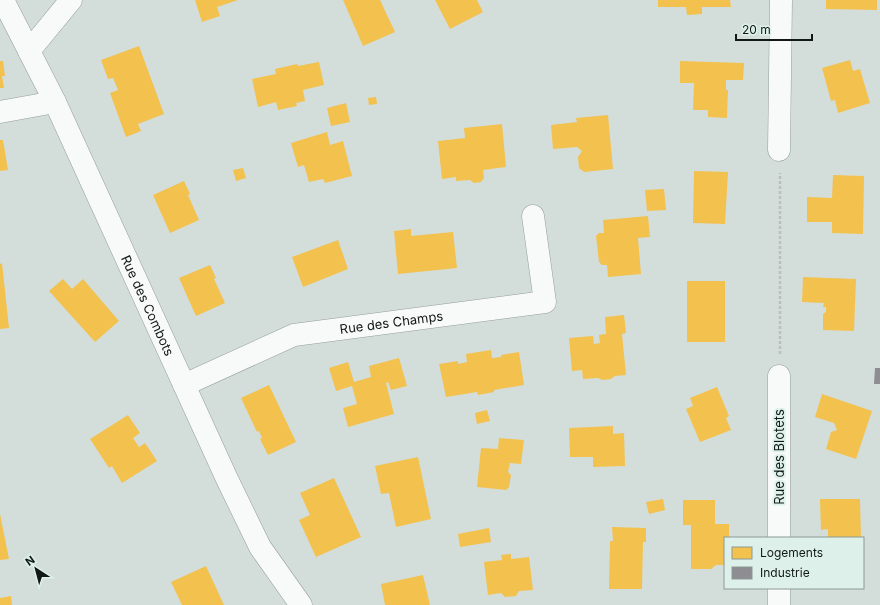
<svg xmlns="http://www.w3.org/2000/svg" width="880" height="605" viewBox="0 0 880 605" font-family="Inter,sans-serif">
  <rect width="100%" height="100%" fill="#d3dedb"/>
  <!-- homes -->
  <path fill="#f2c14e" d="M195 0H238L217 7 220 16 202 22Z
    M343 0H380L395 32 363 46Z
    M435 0H477L483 12 450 29Z
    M658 0H730L731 7H702V14L687 15 686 7H658Z
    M826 0H877V10L826 9Z
    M139 46 164 114 138 124 141 131 126 137 110 93 118 90 113 78 108 79 101 60Z
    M850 60 853 71 860 69 870 103 838 113 835 100 831 101 822 68Z
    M0 61H3L5 76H2L4 88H0Z
    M680 61 744 63 743 80H726V90H728L727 118 708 117V110H693L694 83H680Z
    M319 62 324 85 303 90 305 101 296 103 297 106 278 110 276 102 258 107 252 79 276 74 275 69 297 64 298 66Z
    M376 97 377 104 369 105 368 98Z
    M346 103 350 122 331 126 327 108Z
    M608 115 613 169 584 172 579 168 578 157 582 151 577 147 553 149 551 125 577 122 576 118Z
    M502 124 506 167 483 170 484 178 481 182 474 183 470 180 456 181V177L442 179 438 141 465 138 464 128Z
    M327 132 330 145 343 141 352 176 325 183 323 179 309 182 304 165 298 167 291 143Z
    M0 140H3L8 170 0 171Z
    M243 168 246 178 236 181 233 170Z
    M694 171 728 172 725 224 693 223Z
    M833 175 864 176 863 234 832 233V222H807V197L832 198Z
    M184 181 190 194 188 195 199 220 170 233 153 195Z
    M664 189 666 210 647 211 645 190Z
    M648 216 650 237 638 238 641 274 608 277 607 265H602L599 262 596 236 599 233H604L603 220Z
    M411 229V236L453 232 457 268 398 274 394 231Z
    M338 240 348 269 303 287 292 257Z
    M2 263 9 328 0 329V264Z
    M210 265 216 278 214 279 225 303 196 316 179 278Z
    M803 277 856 279 854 331 823 330V314L826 312V307H823L824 303 802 302Z
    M63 279 72 289 83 279 119 321 95 342 49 291Z
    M687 281H725V342H687Z
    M624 315 626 333 622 334 626 375 615 376 611 379 603 380 598 378 583 379 582 370 572 371 569 338 593 336 594 344 600 343 599 335 606 334 605 317Z
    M491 350 492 358 501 357V355L519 352 524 385 494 390V392L478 395 477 392 446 397 439 364 458 361V364L467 362 466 354Z
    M399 358 407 386 391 390 388 382 386 383 394 414 348 427 343 408 357 404 352 386 336 391 329 368 348 362 354 382 371 377 369 366Z
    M269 385 296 442 268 455 260 439 262 438 259 431 257 432 241 398Z
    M717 387 729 416 726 418 731 430 700 442 686 409 693 406 690 398Z
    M822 394 872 411 856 459 826 449 831 432 837 430 834 423 815 417Z
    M487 410 490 421 477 424 475 413Z
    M128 415 140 433 133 438 139 447 145 443 157 461 122 483 112 466 109 468 90 439Z
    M613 426V434L624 433 625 466 593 467V457H570L569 428Z
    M499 438 524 440 521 464 510 463 508 472 511 475 509 487 506 490 477 487 481 448 498 449Z
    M418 457 431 519 396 527 389 493 381 494 375 466Z
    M334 478 361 537 316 557 299 520 310 515 300 493Z
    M663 499 665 510 649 514 646 502Z
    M820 499H860L861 538H828V529L821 530Z
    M683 500H715V524H729V538H725V565H716L711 569H691V525H683Z
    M0 514 9 559 0 560Z
    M612 527 646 528V542H643L642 589H609L610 541H613Z
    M489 528 491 542 460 547 458 534Z
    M511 554V559L529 557 533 590 519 591 516 596 505 597 501 593 488 595 484 562 502 560 501 555Z
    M206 566 224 605H182L171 582Z
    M423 575 430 605H385L381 584Z
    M11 596 12 605H0V598Z"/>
  <!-- industry -->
  <path fill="#8d8d92" d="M875 368H880V384H874Z"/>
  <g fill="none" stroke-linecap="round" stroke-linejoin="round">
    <!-- minor casing -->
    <g stroke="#949d9a" stroke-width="23">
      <g id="minor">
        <path id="s1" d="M3 0 55 102 227 479 260 547 301 605"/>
        <path d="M29 51 71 0"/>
        <path d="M0 112 55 102"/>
        <path d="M779 150 781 0"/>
        <path id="s2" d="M184 385 294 335 545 302 533 216"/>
        <path d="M779 538V376"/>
        <path d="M779 605V588"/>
      </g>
    </g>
    <!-- path -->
    <path stroke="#bbbebe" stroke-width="2.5" stroke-dasharray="3 2" stroke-linecap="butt" d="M780 354V173"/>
    <!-- minor -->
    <use href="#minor" stroke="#f8fafa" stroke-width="22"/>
  </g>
  <g text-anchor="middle" stroke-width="4" stroke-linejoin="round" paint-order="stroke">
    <!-- street labels -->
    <g font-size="13" fill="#111816" stroke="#ddf1ea">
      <text dy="5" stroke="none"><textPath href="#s1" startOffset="338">Rue des Combots</textPath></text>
      <text dy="5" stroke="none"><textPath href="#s2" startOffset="219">Rue des Champs</textPath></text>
      <text transform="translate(779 457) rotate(-90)" y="5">Rue des Blotets</text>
    </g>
  </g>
  <!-- legend -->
  <rect x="724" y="537" width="140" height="52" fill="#ddf1ea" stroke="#8b9a95"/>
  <rect x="732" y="547" width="20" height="12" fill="#f2c14e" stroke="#8b9a95"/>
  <text x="760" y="557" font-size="12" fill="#111816">Logements</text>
  <rect x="732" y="567" width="20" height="12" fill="#8d8d92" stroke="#8b9a95"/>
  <text x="760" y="577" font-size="12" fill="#111816">Industrie</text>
  <!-- north arrow -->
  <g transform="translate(36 569) rotate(324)" stroke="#ddf1ea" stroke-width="3" paint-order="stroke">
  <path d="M0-3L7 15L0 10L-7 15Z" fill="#111816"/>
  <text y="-6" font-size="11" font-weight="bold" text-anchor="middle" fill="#111816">N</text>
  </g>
  <!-- scale -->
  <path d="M736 34v6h76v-6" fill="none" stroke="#111816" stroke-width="2"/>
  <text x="742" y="34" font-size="12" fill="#111816" stroke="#ddf1ea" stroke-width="3" paint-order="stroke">20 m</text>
</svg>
